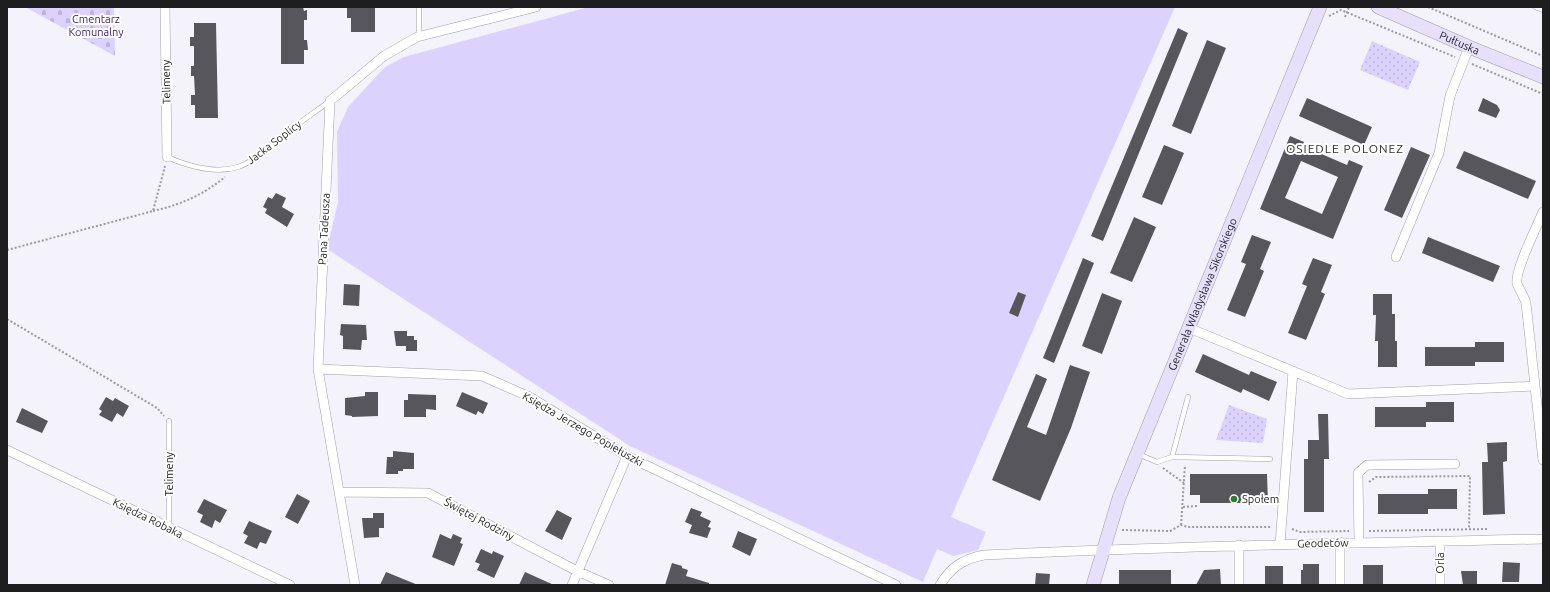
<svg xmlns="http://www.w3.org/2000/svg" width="1550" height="592" viewBox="0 0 1550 592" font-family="Ubuntu,sans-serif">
  <defs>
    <pattern id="cemetery-stones" width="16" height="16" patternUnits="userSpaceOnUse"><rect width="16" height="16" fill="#dbd3fd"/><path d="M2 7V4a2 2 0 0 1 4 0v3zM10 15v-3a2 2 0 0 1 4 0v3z" fill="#bcb5d9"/></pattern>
    <pattern id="park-dots" width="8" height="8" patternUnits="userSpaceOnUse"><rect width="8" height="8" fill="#dbd3fd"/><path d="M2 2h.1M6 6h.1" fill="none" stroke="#bcb5d9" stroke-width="1.8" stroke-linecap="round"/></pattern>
  </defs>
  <rect width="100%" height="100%" fill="#f4f2fb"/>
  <!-- cemetery -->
  <path fill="url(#cemetery-stones)" d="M25 7H114L115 56Z"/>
  <!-- park -->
  <path fill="url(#park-dots)" d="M1372 41 1420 62 1408 90 1360 70Z
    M1229 405 1267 419 1263 443 1216 440Z"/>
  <!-- garden -->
  <path fill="#dbd3fd" d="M589 7H1175L951 517 986 532 978 550 953 556 937 549 923 582 630 446 327 249 338 202 337 132 348 107 385 67 404 57Z"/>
  <!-- building -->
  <path fill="#58565d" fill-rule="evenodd" d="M281 7H303L304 11 307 10V20H304V40H307L308 50H304V64H281Z
    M351 7H375V32H351V18H347V8Z
    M194 23H216L218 118H195V105H191V95H195L194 76H191V66H194V46H190V37H194Z
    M1178 28 1188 33 1103 241 1091 236Z
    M1207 40 1226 48 1191 134 1172 126Z
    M1307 98 1372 127 1364 145 1299 116Z
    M1483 98 1497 105 1500 110 1496 118 1478 111Z
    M1290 136 1304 142 1303 146 1347 165 1349 160 1363 166 1333 239 1260 209ZM1301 161 1338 177 1322 214 1285 198Z
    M1164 145 1184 153 1162 205 1142 197Z
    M1411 147 1430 155 1402 218 1384 210Z
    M1464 151 1536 181 1528 199 1456 168Z
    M276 193 286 198 282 207 294 214 287 227 265 213 267 209 263 207 268 197 272 199Z
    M1134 217 1156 227 1132 282 1110 273Z
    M1252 235 1271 242 1260 269 1264 271 1245 317 1227 310 1246 264 1241 262Z
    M1428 237 1500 266 1493 282 1422 253Z
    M1083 258 1094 263 1054 363 1043 358Z
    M1313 258 1332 265 1321 292 1325 294 1306 340 1288 333 1307 286 1302 284Z
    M344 284 360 285 359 306 343 305Z
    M1018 292 1026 295 1018 317 1009 313Z
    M1102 293 1122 301 1102 354 1082 346Z
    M1373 294H1392V314H1395V341H1397V367H1378V341H1375L1376 315H1373Z
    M341 324 366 325 367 340H362L361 350 343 349V336L340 335Z
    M394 331H407V336H414V340H417V351H406V346H396Z
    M1475 342H1504V362H1475V366H1425V347H1475Z
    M1203 354 1249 375 1251 371 1277 382 1269 401 1243 389 1241 393 1195 372Z
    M1070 365 1090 372 1071 428 1040 501 992 480 1036 374 1047 379 1027 427 1046 435Z
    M365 392H378V416L352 417V416L345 415V398L365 396Z
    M462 392 488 403 483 414 478 411 476 415 456 406Z
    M408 394 436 395V410L426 409V417H404V400H408Z
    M106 397 113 401 115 398 129 406 123 417 117 413 112 422 99 415 102 411 99 409Z
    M1426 402H1454V422H1426V427H1375V407H1426Z
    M22 408 48 421 42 433 16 422Z
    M1318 414H1328L1329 459H1324V512H1304V459H1308V440H1319Z
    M1507 442V461L1503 462 1505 514 1483 515 1482 462H1488L1487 443Z
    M393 451 414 453V469H403V471H398V474H386L387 457H393Z
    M1190 474H1267L1268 503H1200V495H1190Z
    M1428 489H1457V509H1428V514H1378V494H1428Z
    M297 494 310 501 298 524 285 517Z
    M204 499 227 510 220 523 215 520 212 528 200 522 203 515 197 512Z
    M691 508 702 512 700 516 711 521 708 527 711 528 707 538 689 533 692 525 685 522Z
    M557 510 572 518 562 540 545 531Z
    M373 513H384V528H379V537L364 538 362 518H373Z
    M249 521 272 531 266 544 260 542 257 549 244 543 248 536 243 533Z
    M738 531 757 539 750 556 732 547Z
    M440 534 451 539 453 534 462 538 460 543 463 544 454 566 432 557Z
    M481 549 492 554 493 551 504 556 494 578 477 570 480 564 475 562Z
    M1503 562 1520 563 1519 582H1502Z
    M672 563 682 566V568L688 570 686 576 709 583V585H665Z
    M1303 564H1319V584H1301V570H1303Z
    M1363 565H1383V585H1363Z
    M1265 566H1283V585H1265Z
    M1220 569 1221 585H1196L1204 570Z
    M1119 570H1171V585H1119Z
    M1461 571H1477V585H1463Z
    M386 572 418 585H380Z
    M525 572 554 585H519Z
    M1036 573 1050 574 1049 585H1035Z"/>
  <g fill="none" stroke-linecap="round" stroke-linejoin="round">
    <!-- lane casing -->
    <g stroke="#a2a1a8" stroke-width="5.5">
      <path id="lane" d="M419 7V37
        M1535 7 1543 10
        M167 157C188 166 216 174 238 167 256 161 271 144 286 133 300 122 315 112 330 101
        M1138 454 1157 462 1172 457 1188 397
        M1172 457 1270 459
        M169 528V421"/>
    </g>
    <!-- street casing -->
    <g stroke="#a2a1a8" stroke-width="10">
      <path id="street" d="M165 7 167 157
        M1543 212C1537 226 1515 270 1517 283 1518 288 1524 296 1526 303L1543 460
        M1396 257 1439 153 1450 96 1469 47
        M1189 328 1348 394 1535 386
        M318 369 482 376 530 397 627 456 896 585
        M7 450 290 585
        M340 492 428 493 577 571 609 585
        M1440 541V585
        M1340 542V585
        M1359 542 1358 473 1367 465 1455 464
        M1280 544 1293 371
        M1239 545V585
        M355 585 318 369 330 101 384 56 417 37 536 7
        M572 585 627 456
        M940 585C951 567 963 559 984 555 1170 546 1356 543 1543 539"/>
    </g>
    <!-- secondary casing -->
    <g stroke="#a2a1a8" stroke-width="14">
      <g id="secondary">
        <path id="s1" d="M1378 7 1469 47 1543 77"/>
        <path id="s2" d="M1093 585 1119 498 1137 454 1320 7"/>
      </g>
    </g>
    <!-- path -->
    <path stroke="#9b9aa0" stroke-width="2" stroke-dasharray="2 2" stroke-linecap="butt" d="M1428 7 1543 56
      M1329 16 1341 10 1455 57
      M1345 17 1349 7
      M1472 64 1543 94
      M153 211C180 205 203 195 225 177
      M7 250 153 211 165 166
      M7 319 157 408 164 416
      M1163 468 1184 483
      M1369 482 1376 477 1470 476 1469 529
      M1183 507 1197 506
      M1181 525 1185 465
      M1292 529 1300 532 1349 531
      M1122 530 1170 531 1181 525 1188 527H1271
      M1369 531 1487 529"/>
    <!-- lane -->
    <use href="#lane" stroke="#fff" stroke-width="4.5"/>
    <!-- street -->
    <use href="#street" stroke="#fff" stroke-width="9"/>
    <!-- secondary -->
    <use href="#secondary" stroke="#e6e0fa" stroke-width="13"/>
  </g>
  <!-- markers -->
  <circle fill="#297f2c" stroke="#fff" stroke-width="1.5" cx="1234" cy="499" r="4"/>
  <g text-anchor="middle" stroke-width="4" stroke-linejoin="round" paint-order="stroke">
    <!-- park labels -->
    <g font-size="11" fill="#391d6d" stroke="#fff">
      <text x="96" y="23">Cmentarz<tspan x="96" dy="13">Komunalny</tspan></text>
    </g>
    <!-- street labels -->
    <g font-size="11" fill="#1e1e21" stroke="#fff">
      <text dy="4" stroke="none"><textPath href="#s1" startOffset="89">Pułtuska</textPath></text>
      <text transform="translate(166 82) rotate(-91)" y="4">Telimeny</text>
      <text transform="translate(274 142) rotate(-37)" y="4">Jacka Soplicy</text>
      <text transform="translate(324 229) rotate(-87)" y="4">Pana Tadeusza</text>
      <text dy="4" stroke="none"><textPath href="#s2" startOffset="311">Generała Władysława Sikorskiego</textPath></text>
      <text transform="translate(583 429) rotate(30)" y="4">Księdza Jerzego Popiełuszki</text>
      <text transform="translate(169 474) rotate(-90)" y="4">Telimeny</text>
      <text transform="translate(148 518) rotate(26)" y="4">Księdza Robaka</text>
      <text transform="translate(479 519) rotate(28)" y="4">Świętej Rodziny</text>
      <text transform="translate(1323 543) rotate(-1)" y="4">Geodetów</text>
      <text transform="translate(1440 563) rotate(-90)" y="4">Orla</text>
    </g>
    <!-- poi labels -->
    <g font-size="11" fill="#1e1e21" stroke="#fff" text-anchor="start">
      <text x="1242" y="503">Społem</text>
    </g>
    <!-- neighbourhood labels -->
    <g font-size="12" letter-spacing="1" fill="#2d2c32" stroke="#fff">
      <text x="1345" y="153">OSIEDLE POLONEZ</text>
    </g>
  </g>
  <!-- border -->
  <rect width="1550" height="592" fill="none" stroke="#1e1e21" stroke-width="16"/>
</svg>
